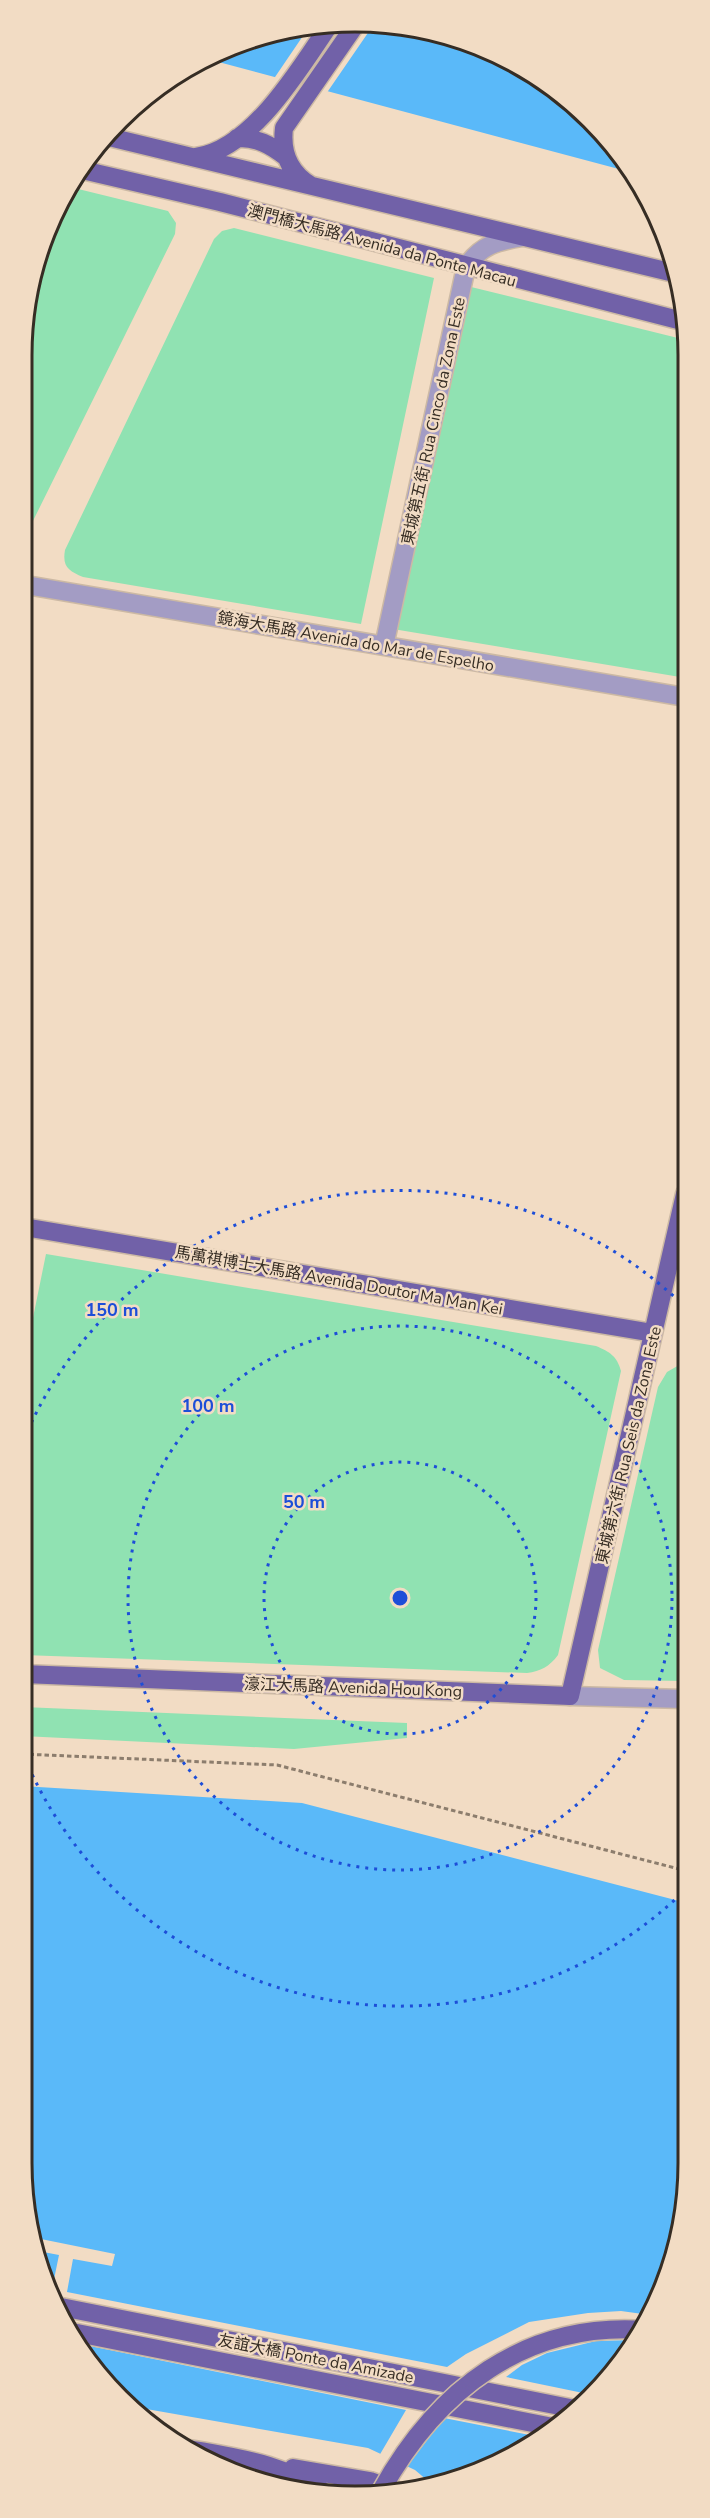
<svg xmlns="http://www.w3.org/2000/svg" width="710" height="2518" viewBox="0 0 710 2518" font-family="'Nunito Sans','Noto Sans SC',sans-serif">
  <rect width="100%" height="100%" fill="#f2dcc4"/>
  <!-- green -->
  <path fill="#90e2b2" d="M70 187 168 211 176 223 175 234 27 533V290Z
    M234 228 434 278 361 624 83 577C69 571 62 567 65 550L214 239 222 231Z
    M467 286 686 340V678L393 629Z
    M46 1254 596 1346C610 1352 617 1356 621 1371L558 1655C549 1667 541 1671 527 1673L23 1655 24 1362Z
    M681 1364H684V1681L624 1680 600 1668 598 1650 658 1387 667 1372Z
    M23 1707 407 1723V1738L294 1749 22 1736Z
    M308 2477 372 2491 337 2496Z"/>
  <!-- water -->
  <path fill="#5ab9f9" d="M290 27H420L522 66 591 119 630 172 211 60Z
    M22 1786 302 1803 683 1902V2228L644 2330 558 2428 442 2486H434L415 2470 368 2448 135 2407 104 2383 46 2290 21 2163Z"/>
  <!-- pier -->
  <path fill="#f2dcc4" d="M309 27H372L326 94 273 80Z
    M36 2238 115 2254 112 2266 73 2259 67 2292 447 2367 466 2354 529 2322 588 2313 621 2311 650 2315 644 2330 636 2340 596 2341 547 2353 522 2365 506 2377 588 2394 558 2428 540 2437 444 2418 406 2468 379 2456 406 2410 80 2344 46 2290V2288L52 2289 59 2255 38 2251Z"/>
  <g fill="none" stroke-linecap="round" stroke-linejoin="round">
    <!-- minor casing -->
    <g stroke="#ccb9a4" stroke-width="21">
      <path id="minor" d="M26 585 685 697
        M384 646 466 267C481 245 497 241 522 237
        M570 1696 684 1699"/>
    </g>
    <!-- major casing -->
    <g stroke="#ccb9a4" stroke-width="21">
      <path id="major" d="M109 137 674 273
        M237 138C256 137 271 145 286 157
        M196 157C252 149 298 71 328 27
        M78 169 220 202 686 322
        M310 185C289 172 281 153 284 128L354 27
        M24 1227 653 1333
        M23 1674 570 1696 685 1194
        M56 2306 575 2409
        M72 2332 558 2428
        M189 2449C238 2458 287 2464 328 2495
        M293 2468 370 2481 395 2490"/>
    </g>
    <!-- path -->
    <path stroke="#8c7d6d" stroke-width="3" stroke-dasharray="4.5 3" stroke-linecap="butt" d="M22 1754 277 1765 683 1870"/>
    <!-- minor -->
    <use href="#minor" stroke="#a39cc4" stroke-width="18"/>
    <!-- major -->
    <use href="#major" stroke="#7161a8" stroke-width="18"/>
    <!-- major-bridge casing -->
    <g stroke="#ccb9a4" stroke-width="21" stroke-linecap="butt">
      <path id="major-bridge" d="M381 2491C437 2390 524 2322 644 2330"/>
    </g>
    <!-- major-bridge -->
    <use href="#major-bridge" stroke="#7161a8" stroke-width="18"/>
  </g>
  <!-- distance rings -->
  <g fill="none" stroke="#1d4ed8" stroke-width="3" stroke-dasharray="3 6">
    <circle cx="400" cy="1598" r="136"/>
    <circle cx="400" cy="1598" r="272"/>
    <path d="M681 1894A408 408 0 0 1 23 1754M24 1439A408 408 0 0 1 683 1305"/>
  </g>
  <g text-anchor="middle" stroke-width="5" stroke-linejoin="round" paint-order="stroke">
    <!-- street labels -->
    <g font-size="16" fill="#362d24" stroke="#f2dcc4">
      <text transform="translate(382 245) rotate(15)" y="6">澳門橋大馬路 Avenida da Ponte Macau</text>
      <text transform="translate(433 421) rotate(-78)" y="6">東城第五街 Rua Cinco da Zona Este</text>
      <text transform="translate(356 641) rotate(10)" y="6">鏡海大馬路 Avenida do Mar de Espelho</text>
      <text transform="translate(339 1280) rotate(10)" y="6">馬萬祺博士大馬路 Avenida Doutor Ma Man Kei</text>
      <text transform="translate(628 1445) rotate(-77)" y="6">東城第六街 Rua Seis da Zona Este</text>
      <text transform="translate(353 1687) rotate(2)" y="6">濠江大馬路 Avenida Hou Kong</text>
      <text transform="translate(316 2358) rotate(11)" y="6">友誼大橋 Ponte da Amizade</text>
    </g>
  </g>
  <!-- crop -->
  <path d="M0 0H710V2518H0ZM355 32H355A323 323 0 0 1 678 355V2163A323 323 0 0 1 355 2486H355A323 323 0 0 1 32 2163V355A323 323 0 0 1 355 32Z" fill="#f2dcc4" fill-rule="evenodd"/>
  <path fill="none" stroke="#362d24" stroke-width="3" d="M355 32H355A323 323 0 0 1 678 355V2163A323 323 0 0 1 355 2486H355A323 323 0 0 1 32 2163V355A323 323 0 0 1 355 32Z"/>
  <circle cx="400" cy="1598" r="9" fill="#1d4ed8" stroke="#f2dcc4" stroke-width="3"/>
  <g font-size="18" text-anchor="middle" font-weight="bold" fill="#1d4ed8" stroke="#f2dcc4" stroke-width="5" stroke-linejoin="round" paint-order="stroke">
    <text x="112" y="1316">150 m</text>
    <text x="208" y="1412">100 m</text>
    <text x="304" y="1508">50 m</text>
  </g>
</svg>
